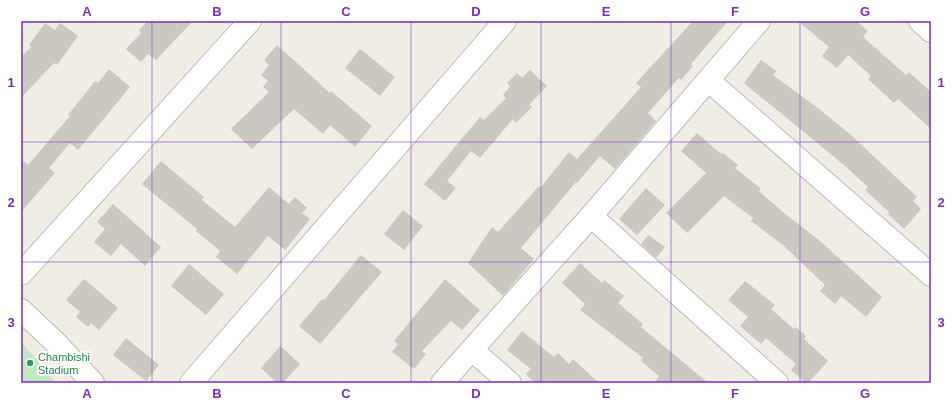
<svg xmlns="http://www.w3.org/2000/svg" width="952" height="404" viewBox="0 0 952 404" font-family="Arial,sans-serif">
  <rect width="100%" height="100%" fill="#f0ede4"/>
  <!-- green -->
  <path fill="#c1eabe" d="M21 343 23 344 56 383H21Z"/>
  <!-- building -->
  <path fill="#cbc7c1" d="M148 21H193L156 60 148 54 141 62 126 49 141 33 139 30Z
    M693 21H728L691 64 693 66 681 80 679 78 648 113 656 121 615 169 600 156 577 183 576 182 521 248 534 259 503 296 468 263 492 227 498 232 539 186 541 187 569 152 577 159 641 87 636 83Z
    M798 21H856L868 31 863 37 906 75 909 72 931 92V129L898 99 894 103 868 79 871 76 848 55 837 68 822 56 829 47Z
    M45 23 55 30 60 23 78 36 57 65 54 63 21 98V57L31 47 29 45Z
    M277 45 330 93 331 91 372 126 355 147 330 125 323 134 294 109 252 149 231 129 269 92 263 87 268 81 261 75 269 65 264 60Z
    M360 49 395 77 380 96 345 68Z
    M761 60 776 71 773 75 819 109 851 135 917 197 913 201 921 209 904 229 888 214 889 212 865 190 868 187 844 165 744 83Z
    M109 69 130 87 78 150 70 143 49 168 55 173 21 212V159L28 165 70 116 68 115 95 81 98 83Z
    M530 70 547 86 529 105 532 107 516 123 513 119 480 158 471 151 447 181 456 188 445 201 424 184 480 117 484 120 506 98 503 95 510 87 507 83 517 73 522 78Z
    M697 133 721 154 723 153 738 165 735 168 761 189 759 191 784 213 820 241 882 297 866 317 841 296 835 304 820 291 825 285 784 246 751 221 753 218 724 196 687 233 666 213 706 173 681 151Z
    M161 161 204 197 202 200 235 227 269 187 289 204 295 197 307 208 302 213 310 219 285 250 268 236 237 274 216 257 220 251 196 231 197 229 142 184Z
    M646 188 665 205 637 235 619 219Z
    M113 204 161 247 145 266 121 244 111 256 94 242 105 229 97 222Z
    M403 210 423 226 404 250 384 234Z
    M648 235 665 247 656 258 641 244Z
    M361 255 382 272 320 344 299 326 322 299 324 300Z
    M580 263 602 283 604 280 624 296 618 303 643 324 641 327 708 383H654L659 376 641 361 643 358 580 310 585 304 562 283Z
    M189 264 224 294 206 315 171 286Z
    M84 279 118 308 99 330 91 323 88 327 76 317 80 312 66 300Z
    M445 279 480 310 462 330 451 321 422 351 426 354 414 369 392 352 398 344 394 341Z
    M745 281 775 305 771 309 794 329 796 327 806 336 804 339 828 361 808 383H806L791 370 796 364 766 338 761 344 740 326 748 317 728 300Z
    M522 331 554 357 558 353 569 364 573 359 599 383H535L526 374 531 369 507 350Z
    M126 338 159 365 146 381 113 355Z
    M280 346 300 364 283 383H277L261 368Z"/>
  <g fill="none" stroke-linecap="round" stroke-linejoin="round">
    <!-- street casing -->
    <g stroke="#b7bbbf" stroke-width="24">
      <path id="street" d="M920 21 931 31
        M708 80 931 275
        M591 216 777 383
        M21 274 250 21
        M21 310 56 343 93 383
        M472 350 510 383
        M191 383 505 21
        M442 383 591 216 759 21"/>
    </g>
    <!-- street -->
    <use href="#street" stroke="#fff" stroke-width="22"/>
  </g>
  <!-- grid -->
  <path fill="none" stroke="#7b2cbf" stroke-width="1" stroke-opacity="0.55" d="M152 21V383M281 21V383M411 21V383M541 21V383M671 21V383M800 21V383M21 142H931M21 262H931"/>
  <!-- markers -->
  <circle fill="#2e9e5b" stroke="#fff" stroke-width="1.5" cx="30" cy="363" r="4"/>
  <g text-anchor="middle" stroke-width="4" stroke-linejoin="round" paint-order="stroke">
    <!-- leisure labels -->
    <g font-size="11" fill="#27864d" stroke="#fff" text-anchor="start">
      <text x="38" y="361">Chambishi<tspan x="38" dy="13">Stadium</tspan></text>
    </g>
  </g>
  <!-- border -->
  <rect width="952" height="404" fill="none" stroke="#ffffff" stroke-width="44"/>
  <rect x="22" y="22" width="908" height="360" fill="none" stroke="#7b2cbf" stroke-width="1.5"/>
  <g font-size="13" text-anchor="middle" font-weight="bold" fill="#7b2cbf">
    <text x="87" y="16">A</text>
    <text x="217" y="16">B</text>
    <text x="346" y="16">C</text>
    <text x="476" y="16">D</text>
    <text x="606" y="16">E</text>
    <text x="735" y="16">F</text>
    <text x="865" y="16">G</text>
    <text x="11" y="87">1</text>
    <text x="941" y="87">1</text>
    <text x="11" y="207">2</text>
    <text x="941" y="207">2</text>
    <text x="11" y="327">3</text>
    <text x="941" y="327">3</text>
    <text x="87" y="398">A</text>
    <text x="217" y="398">B</text>
    <text x="346" y="398">C</text>
    <text x="476" y="398">D</text>
    <text x="606" y="398">E</text>
    <text x="735" y="398">F</text>
    <text x="865" y="398">G</text>
  </g>
</svg>
